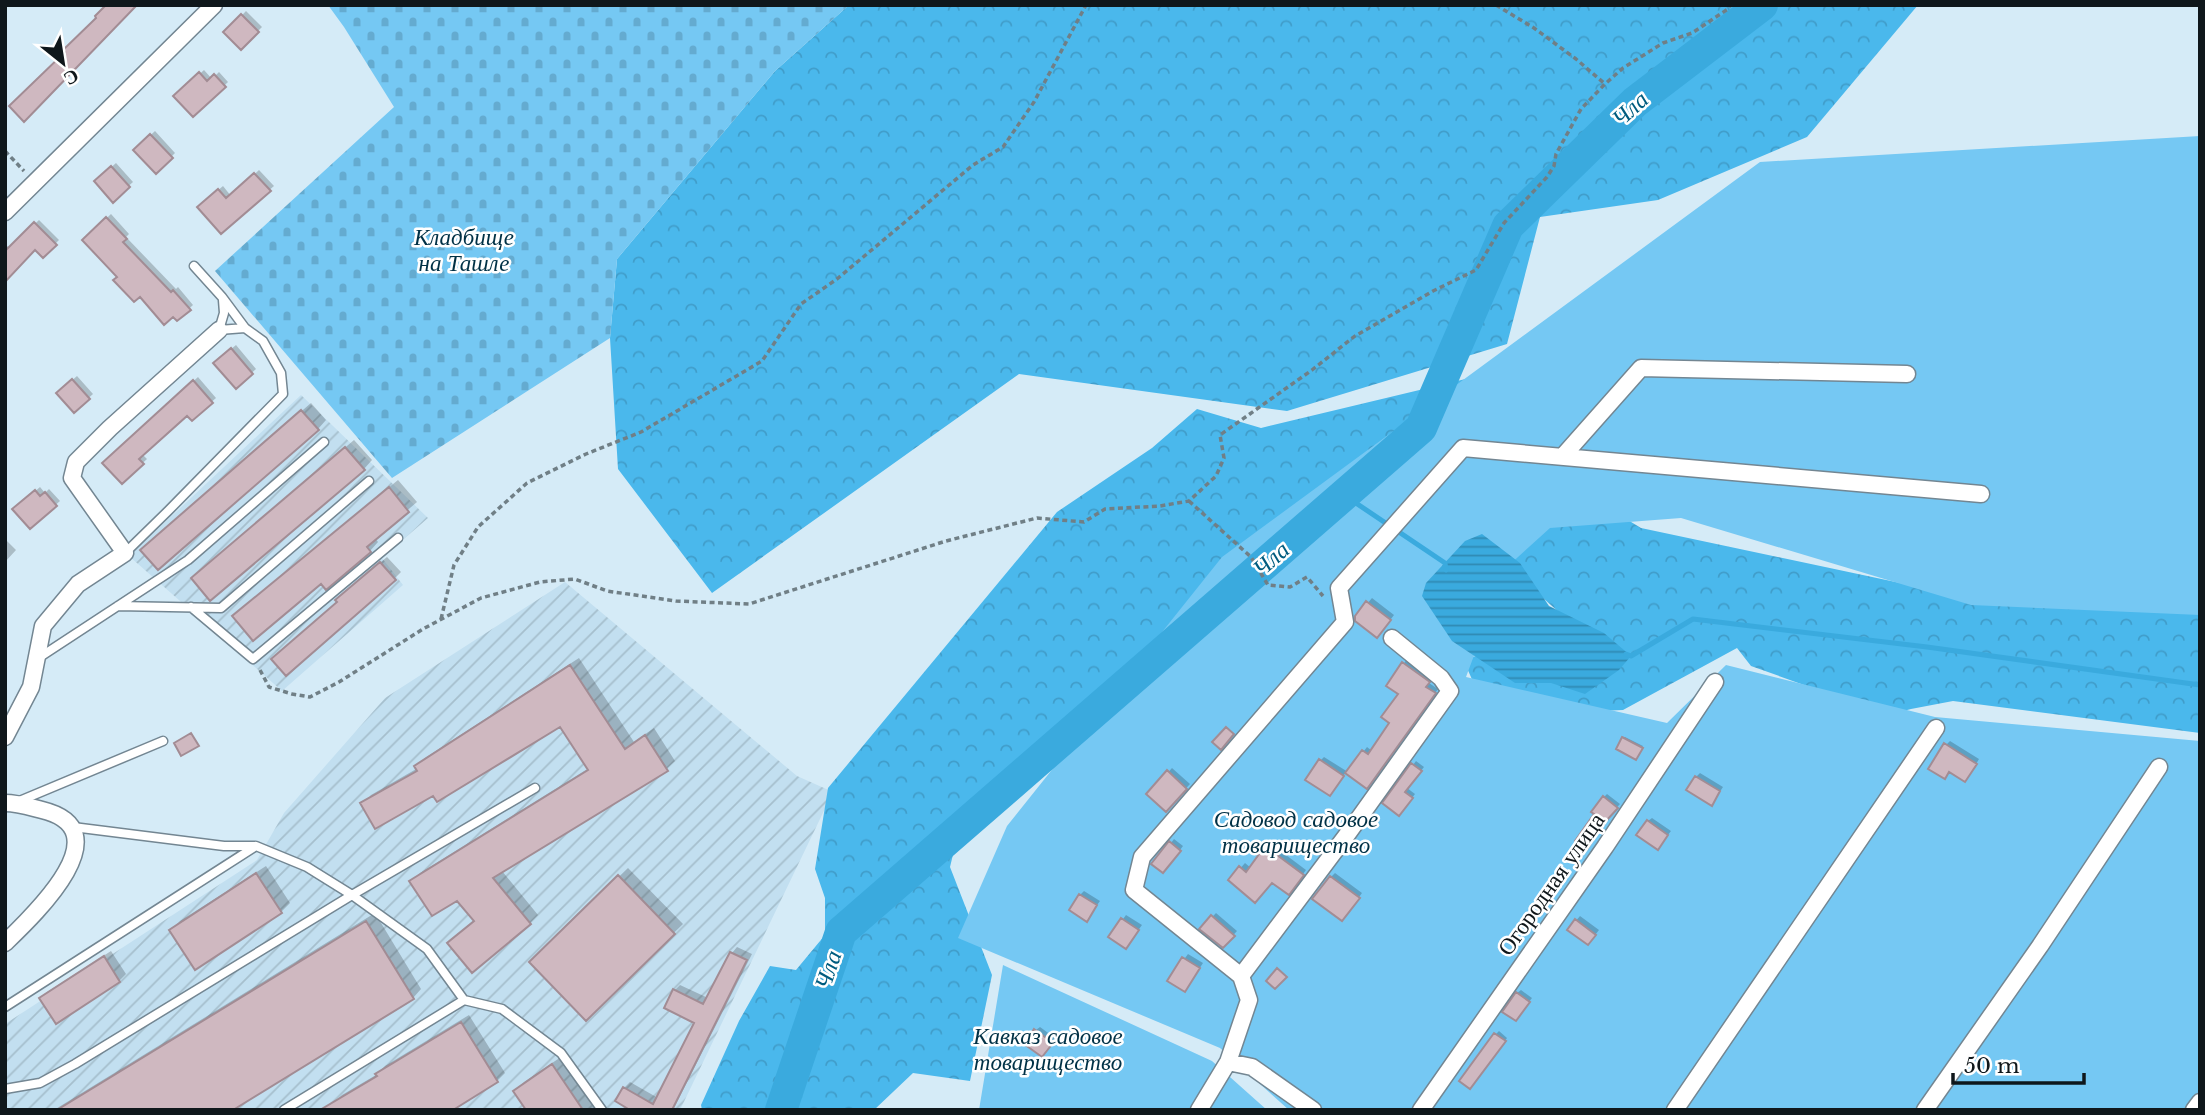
<svg xmlns="http://www.w3.org/2000/svg" width="2205" height="1115" viewBox="0 0 2205 1115" font-family="'Libre Baskerville',serif">
  <defs>
    <pattern id="industrial-furrows" width="10" height="10" patternUnits="userSpaceOnUse" patternTransform="scale(1.75)"><rect width="10" height="10" fill="#c2dff0"/><path d="M-1 1l2-2M0 10L10 0M9 11l2-2" fill="none" stroke="#a6bfcd"/></pattern>
    <pattern id="forest-crowns" width="20" height="18" patternUnits="userSpaceOnUse" patternTransform="scale(1.75)"><rect width="20" height="18" fill="#4ab8ec"/><path d="M2 6a3 3 0 1 1 6 0M12 15a3 3 0 1 1 6 0" fill="none" stroke="#409dca"/></pattern>
    <pattern id="cemetery-stones" width="16" height="16" patternUnits="userSpaceOnUse" patternTransform="scale(1.75)"><rect width="16" height="16" fill="#75c8f3"/><path d="M2 7V4a2 2 0 0 1 4 0v3zM10 15v-3a2 2 0 0 1 4 0v3z" fill="#64abd0"/></pattern>
    <pattern id="water-rules" width="6" height="5" patternUnits="userSpaceOnUse" patternTransform="scale(1.75)"><rect width="6" height="5" fill="#3aaade"/><path d="M0 2.5h6" fill="none" stroke="#2f89b3"/></pattern>
  </defs>
  <rect width="100%" height="100%" fill="#d5ebf7"/>
  <!-- industrial -->
  <path fill="url(#industrial-furrows)" d="M301 395 428 518 382 558 403 585 282 691 129 556Z
    M565 582 797 776 833 792 680 1110H5V1024L257 860 284 813 385 698Z"/>
  <!-- forest -->
  <path fill="url(#forest-crowns)" d="M849 5H1918L1807 137 1658 200 1540 217 1507 344 1287 411 1019 374 712 593 618 469 610 338 617 259 775 71Z
    M1478 376 1237 598 979 831 958 834 950 867 992 975 970 1081 913 1073 874 1110H702L701 1105 739 1021 770 966 796 970 825 935V898L815 869 828 788 1057 512 1152 448 1197 409 1261 428Z
    M1608 508 1641 528 1971 598 2200 594V733L1953 701 1911 709 1888 715 1751 666 1737 648 1623 710 1553 713 1478 693 1463 659 1485 654 1570 622 1543 598 1489 571 1534 514Z"/>
  <!-- cemetery -->
  <path fill="url(#cemetery-stones)" d="M328 5H849L775 71 617 259 610 338 392 478 215 271 394 107 344 27Z"/>
  <!-- garden -->
  <path fill="#75c8f3" d="M2200 136V615L1971 605 1681 518 1550 528 1507 567 1466 677 1667 723 1726 665 1935 717 2200 741V1110H1289L1220 1048 958 938 1007 826 1222 557 1760 162Z
    M1003 965 1212 1061 1267 1110H979Z"/>
  <!-- water -->
  <path fill="url(#water-rules)" d="M1482 534 1520 563 1549 606 1604 633 1631 656 1619 670 1585 694 1551 683H1515L1452 641 1422 596 1426 583 1465 541Z"/>
  <!-- shadow -->
  <path fill="#0003" d="M246 11 262 27 241 48 226 32Z
    M204 70 212 79 219 72 228 82 193 115 176 96Z
    M155 131 175 153 156 172 135 150Z
    M116 163 133 182 113 200 96 181Z
    M259 170 274 186 221 232 203 203 223 186 231 196Z
    M111 214 129 234 126 237 176 289 178 287 193 305 178 319 140 294 119 277 84 240Z
    M39 220 59 240 43 256 35 248 5 278V248L7 246 10 248Z
    M236 345 256 369 236 387 219 359Z
    M77 376 93 394 74 411 58 393Z
    M198 377 216 398 192 419 187 414 142 454 147 459 122 482 105 463Z
    M311 403 326 420 318 429 151 541Z
    M354 440 372 460 364 469 202 570Z
    M398 480 417 502 375 538 378 542 370 551 322 582 243 607Z
    M40 487 45 493 49 489 60 501 30 527 15 509Z
    M5 539 16 550 5 562Z
    M387 557 401 572 394 579 343 593Z
    M1372 598 1394 615 1381 632 1356 617Z
    M579 658 634 742 654 728 675 761 666 769 502 871 538 915 530 923 475 920 457 898 412 881 420 873 589 768 561 724 433 793 363 804 371 795 418 768 416 766 425 758Z
    M1407 659 1432 678 1429 683 1438 689 1371 783 1346 772 1334 790 1320 761 1324 757 1348 772 1367 747 1372 751 1392 722 1400 694 1388 686Z
    M1625 737 1643 746 1637 756 1623 738Z
    M1950 741 1979 759 1969 776 1946 745Z
    M1416 761 1424 767 1407 788 1415 794 1402 811 1385 803Z
    M1172 768 1190 784 1166 810 1149 794Z
    M1700 773 1723 787 1715 799 1696 777Z
    M1607 794 1620 804 1608 817 1604 797Z
    M1652 818 1671 831 1661 844 1648 821Z
    M1174 839 1183 846 1167 867 1171 843Z
    M1270 843 1306 870 1292 889 1272 881 1230 880 1245 863 1251 868Z
    M266 866 290 903 281 912 172 930 180 921Z
    M628 868 683 924 586 1019 531 962Z
    M1335 873 1362 893 1346 915 1331 877Z
    M1084 891 1100 901 1087 919 1080 895Z
    M375 913 421 989 413 998 230 1110H54Z
    M1216 913 1237 931 1223 946 1201 929Z
    M1126 915 1142 925 1129 943 1110 937Z
    M1580 916 1599 930 1592 939 1569 929Z
    M737 947 752 954 673 1110H636L624 1088 630 1082 658 1098 697 1022 675 990 680 985 708 998 732 953Z
    M111 951 126 974 119 981 56 1022 41 999 47 992Z
    M1188 954 1203 963 1188 986 1169 980Z
    M1521 990 1532 998 1519 1015 1517 993Z
    M469 1015 505 1073 497 1081 334 1103 342 1095 376 1075 385 1066Z
    M1040 1027 1055 1038 1046 1051 1036 1030Z
    M1499 1031 1507 1038 1473 1084 1496 1034Z
    M561 1057 598 1110H529L516 1091 524 1082Z"/>
  <g fill="none" stroke-linecap="round" stroke-linejoin="round">
    <!-- stream -->
    <path stroke="#3aaade" stroke-width="5" d="M1344 495 1445 563 1446 570
      M1626 654 1631 656 1693 619 1927 647 2200 685"/>
    <!-- river -->
    <path stroke="#3aaade" stroke-width="32" d="M781 1110 841 932 1421 428 1508 226 1635 102 1762 5"/>
  </g>
  <!-- building -->
  <path fill="#cfb8c0" stroke="#a28c94" stroke-width="2" d="M106 5H137L24 122 9 106 65 52 63 50 96 18 95 16Z
    M241 14 259 32 241 50 223 32Z
    M199 72 207 81 214 74 226 87 193 117 173 96Z
    M150 134 173 158 156 174 133 150Z
    M111 166 130 187 113 203 94 181Z
    M254 173 271 191 221 234 197 207 218 189 226 198Z
    M106 217 127 239 123 242 171 292 173 290 191 310 177 321 173 317 164 325 140 297 134 302 113 280 117 277 82 240Z
    M34 222 57 245 43 258 35 250 5 282V251Z
    M231 348 253 374 236 389 213 363Z
    M72 379 90 399 74 413 56 393Z
    M193 380 213 403 192 421 187 416 139 459 144 464 122 484 102 463Z
    M301 410 319 430 158 570 140 550Z
    M345 447 365 470 210 601 191 578Z
    M389 487 409 512 367 547 371 552 326 590 321 584 253 641 232 616Z
    M35 490 40 496 45 492 57 506 30 529 12 509Z
    M380 562 396 580 286 676 271 659 337 602 335 600Z
    M1366 601 1391 620 1377 638 1355 621V616Z
    M1402 662 1430 682 1426 687 1436 693 1367 789 1345 773 1362 750 1368 754 1389 723 1381 717 1398 694 1386 686Z
    M570 665 625 749 645 735 668 771 493 878 531 924 472 973 447 943 474 921 457 901 432 916 409 881 588 770 560 727 437 802 433 796 375 829 360 803 417 771 414 766Z
    M1226 727 1234 734 1221 750 1212 742Z
    M191 733 199 746 181 756 174 743Z
    M1622 737 1643 748 1636 760 1616 749Z
    M1944 743 1977 764 1965 782 1949 772 1945 779 1928 769Z
    M1319 759 1344 776 1330 796 1305 780Z
    M1411 763 1422 771 1405 792 1413 798 1399 816 1382 803Z
    M1167 770 1187 789 1166 812 1146 794Z
    M1695 776 1720 791 1712 806 1686 790Z
    M1603 796 1618 808 1605 822 1587 849 1575 841 1594 814 1591 812Z
    M1647 820 1668 835 1658 850 1636 835Z
    M1169 841 1181 851 1163 873 1151 864Z
    M1265 846 1304 875 1289 895 1272 883 1255 903 1228 880 1239 866 1246 872Z
    M256 873 282 913 195 970 169 930Z
    M618 875 675 934 586 1021 529 962Z
    M1330 876 1360 898 1342 921 1312 899Z
    M1079 894 1097 905 1087 922 1069 910Z
    M1211 915 1235 936 1223 948 1199 929Z
    M1121 918 1139 930 1126 949 1108 937Z
    M1575 919 1596 935 1588 945 1567 930Z
    M366 921 414 999 233 1110H57Z
    M730 952 747 960 672 1110H630L615 1101 623 1087 653 1104 694 1023 664 1008 673 989 703 1004Z
    M104 956 120 982 56 1024 39 998Z
    M1182 957 1200 968 1185 992 1167 981Z
    M1277 968 1287 977 1275 989 1266 981Z
    M1516 992 1530 1002 1516 1021 1502 1012Z
    M461 1022 498 1082 453 1110H320L377 1076 375 1074Z
    M1034 1029 1053 1043 1042 1057 1024 1044Z
    M1494 1033 1506 1041 1470 1089 1459 1081Z
    M552 1064 583 1110H526L513 1091Z"/>
  <g fill="none" stroke-linecap="round" stroke-linejoin="round">
    <!-- service casing -->
    <g stroke="#738692" stroke-width="11">
      <path id="service" d="M223 300 224 313 219 330 245 328
        M125 553 168 511 283 394 281 373 263 341 245 328 222 297 194 266
        M118 606 221 608 369 481
        M191 607 253 659 398 538
        M37 659 188 560 324 442
        M17 802 163 741
        M256 846 307 867 352 895 535 788
        M5 1007 256 846H224L73 827
        M5 1089 40 1083 75 1064 352 895 427 949 464 1000 502 1009 561 1053 602 1110
        M284 1110 464 1000"/>
    </g>
    <!-- minor casing -->
    <g stroke="#738692" stroke-width="19">
      <path id="minor" d="M5 212 214 5
        M1563 456 1641 368 1907 374
        M5 737 31 687 43 626 78 584 125 553 72 478 76 462 110 428 219 330
        M5 803C18 803 30 807 42 810 124 830 34 915 5 943
        M1241 976 1349 832 1450 691 1441 678 1392 638
        M1228 1062 1252 1067 1313 1110
        M1199 1110 1228 1062 1249 1000 1241 976 1134 890 1142 857 1345 622 1339 588 1463 448 1981 494
        M1421 1110 1605 847 1715 682
        M1675 1110 1936 728
        M1925 1110 2040 946 2159 767
        M2194 1110 2200 1102"/>
    </g>
    <!-- path -->
    <path stroke="#707f86" stroke-width="3.5" stroke-dasharray="5 3.5" stroke-linecap="butt" d="M1496 5 1534 28 1576 59 1605 84
      M5 151 24 171
      M1189 501 1251 557 1268 585 1290 587 1307 577 1323 596
      M441 619 454 565 478 527 527 483 586 454 641 432 762 361 801 304 837 279 973 165 1003 147 1034 102 1086 5
      M260 670 269 687 292 694 310 697 339 682 423 629 481 598 540 582 575 579 607 591 676 601 749 604 946 541 1037 518 1084 522 1105 509 1160 506 1189 501 1216 476 1224 458 1220 435 1312 370 1355 336 1433 291 1476 270 1504 223 1547 177 1554 166 1556 154 1581 109 1605 84 1623 68 1663 43 1692 33 1728 9 1730 5"/>
    <!-- service -->
    <use href="#service" stroke="#fff" stroke-width="8"/>
    <!-- minor -->
    <use href="#minor" stroke="#fff" stroke-width="16"/>
  </g>
  <g text-anchor="middle" stroke-width="5" stroke-linejoin="round" paint-order="stroke">
    <!-- park labels -->
    <g font-size="23" font-style="italic" fill="#003146" stroke="#fff">
      <text x="464" y="245">Кладбище<tspan x="464" dy="26">на Ташле</tspan></text>
      <text x="1296" y="827">Садовод садовое<tspan x="1296" dy="26">товарищество</tspan></text>
      <text x="1048" y="1044">Кавказ садовое<tspan x="1048" dy="26">товарищество</tspan></text>
    </g>
    <!-- street labels -->
    <g font-size="23" fill="#0f171b" stroke="#fff">
      <text transform="translate(1551 884) rotate(-55)" y="8">Огородная улица</text>
    </g>
    <!-- water labels -->
    <g font-size="24" font-style="italic" fill="#005c7f" stroke="#fff">
      <text transform="translate(1630 109) rotate(-42)" y="8">Чла</text>
      <text transform="translate(1271 559) rotate(-41)" y="8">Чла</text>
      <text transform="translate(828 970) rotate(-71)" y="8">Чла</text>
    </g>
  </g>
  <!-- border -->
  <rect width="2205" height="1115" fill="none" stroke="#0f171b" stroke-width="14"/>
  <!-- north arrow -->
  <g transform="translate(63 63) rotate(150)" stroke="#ffffff" stroke-width="5" paint-order="stroke">
  <path d="M0-5L12 26L0 18L-12 26Z" fill="#0f171b"/>
  <text y="-10" font-size="19" font-weight="bold" text-anchor="middle" fill="#0f171b">С</text>
  </g>
  <!-- scale -->
  <path d="M1953 1073v10h131v-10" fill="none" stroke="#0f171b" stroke-width="3.5"/>
  <text x="1964" y="1073" font-size="21" fill="#0f171b" stroke="#ffffff" stroke-width="5" paint-order="stroke">50 m</text>
</svg>
